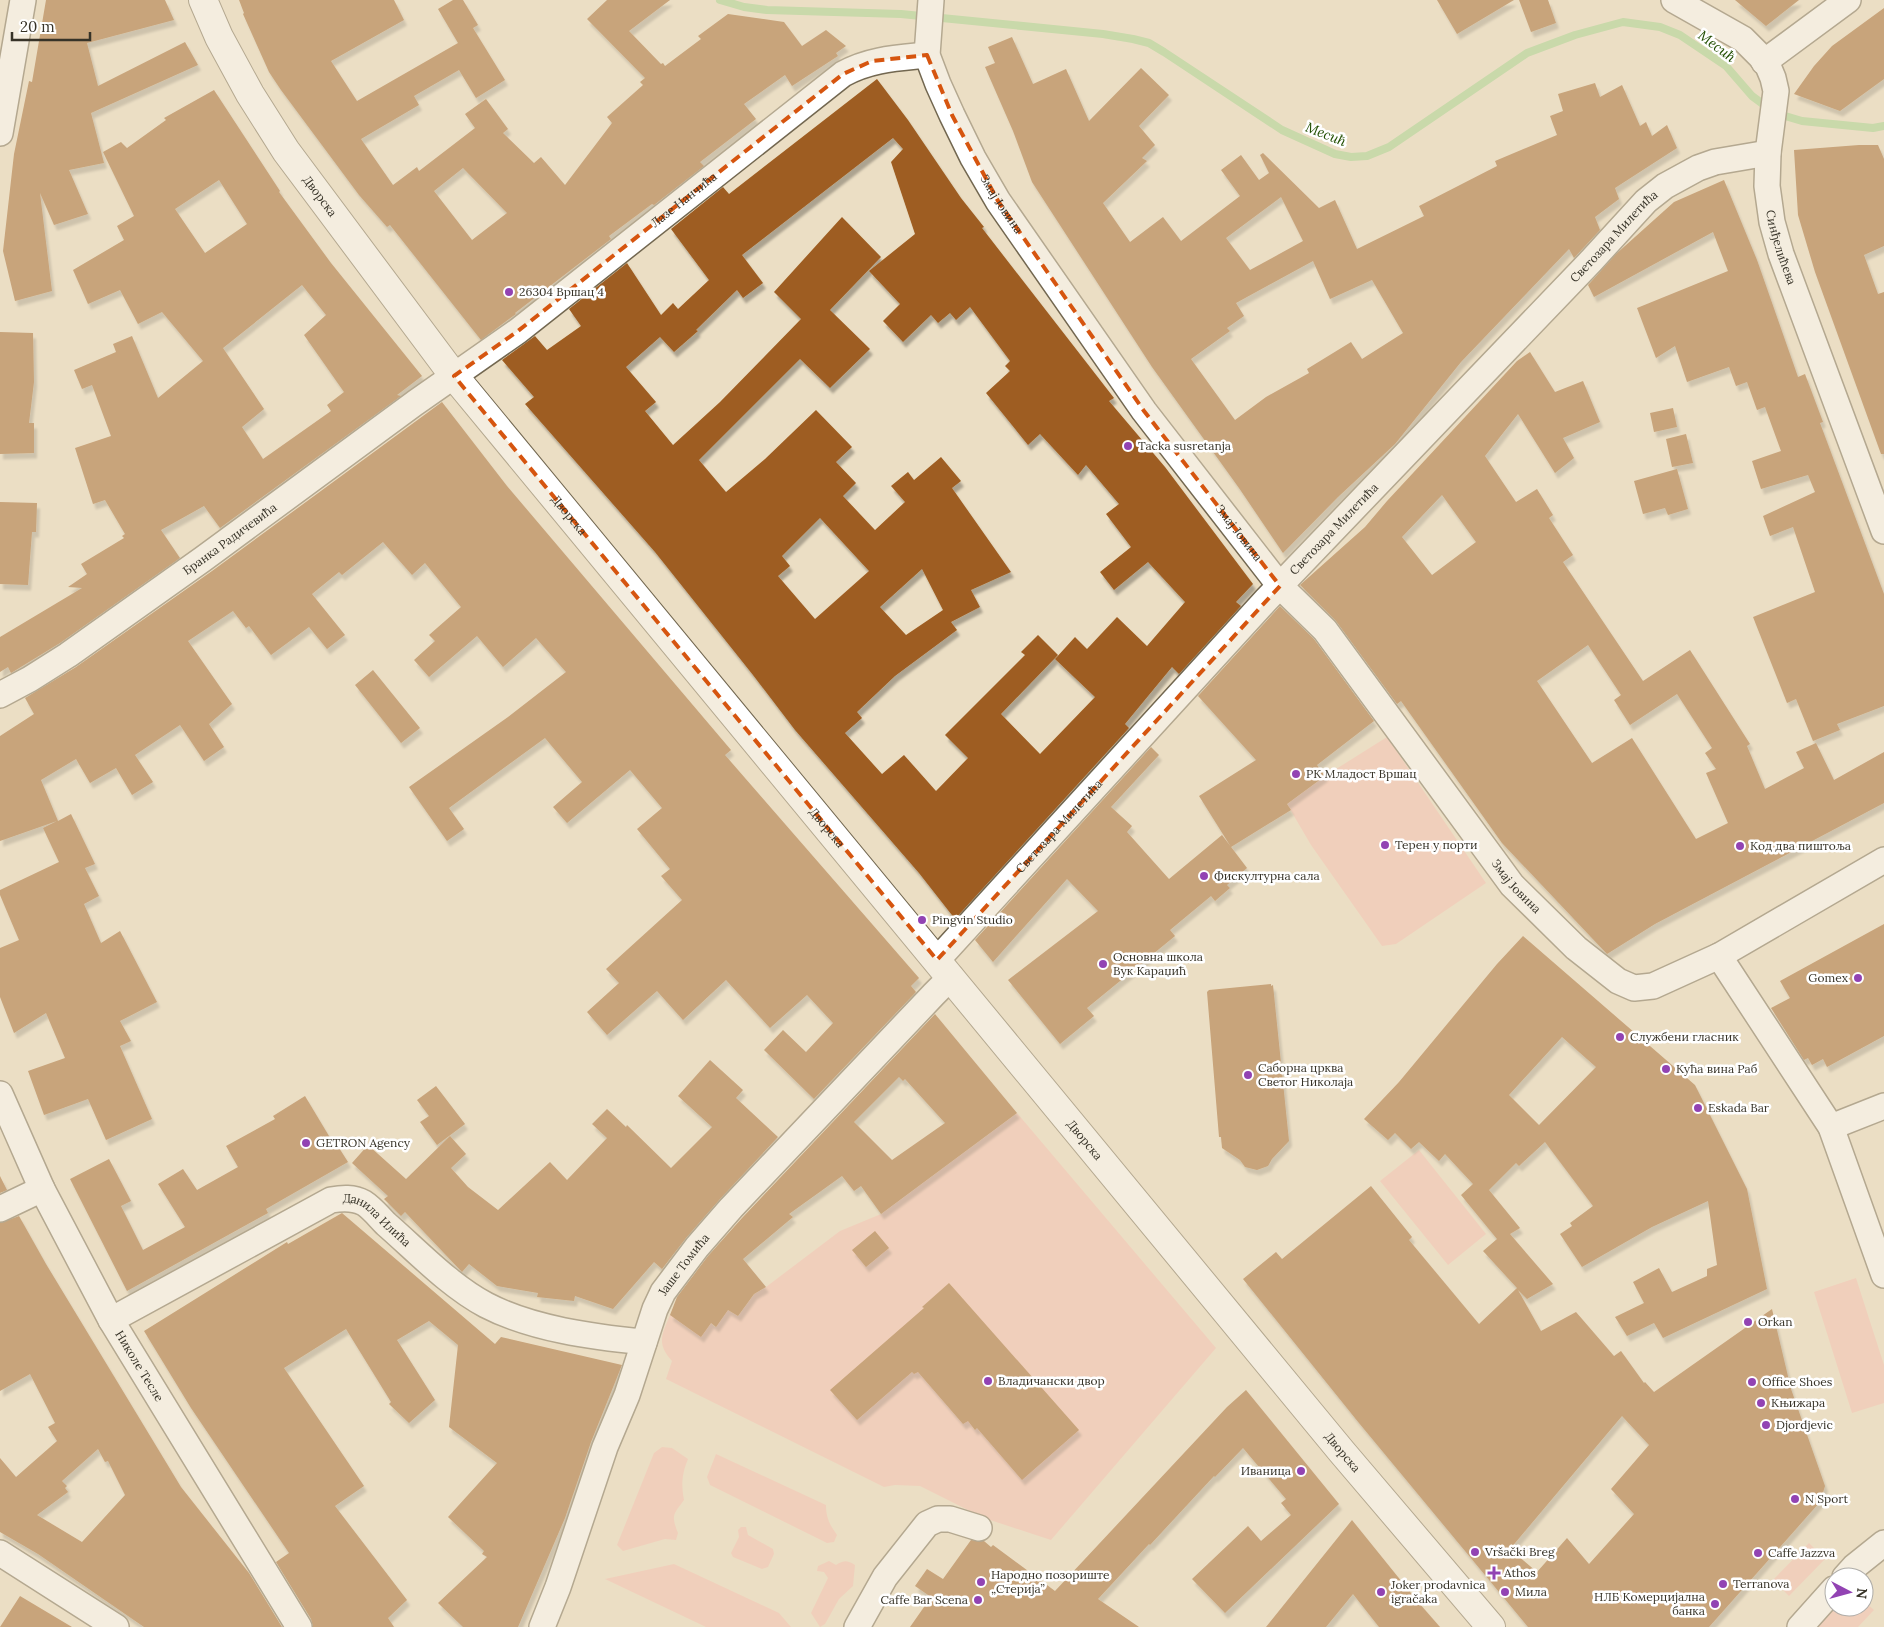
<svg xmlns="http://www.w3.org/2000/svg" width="1884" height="1627" viewBox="0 0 1884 1627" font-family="Lora,serif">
  <defs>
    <filter id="shadow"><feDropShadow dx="3" dy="5.5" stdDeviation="1" flood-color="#0004"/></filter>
  </defs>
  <rect width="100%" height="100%" fill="#ebdec4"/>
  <!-- green -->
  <path fill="#f7bdaf" d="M1387 737 1486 883 1396 944 1382 946 1311 845 1287 804 1325 776Z
    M1017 1113 1216 1348 1051 1540 984 1518 920 1486 895 1485 884 1487 666 1379 672 1361C656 1343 662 1335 670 1315L711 1323 715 1327 728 1310 738 1316 754 1294 766 1287 840 1231 881 1214Z
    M1419 1150 1486 1234 1448 1265 1380 1181Z
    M1856 1278 1884 1365V1403L1852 1413 1814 1292Z
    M662 1447 672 1448 688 1459C682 1474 681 1484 684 1500 673 1515 671 1515 678 1533L676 1540 665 1539 623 1551 617 1545 654 1453Z
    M716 1454 826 1505C826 1518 830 1525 837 1535L834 1542 827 1543 710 1485 707 1477Z
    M741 1527H746L748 1535 773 1549 774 1554 768 1567 762 1569 733 1557 731 1553 739 1537 738 1530Z
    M1809 1543 1825 1559 1789 1596 1773 1580Z
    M829 1561 836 1565C844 1560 847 1560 855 1565L853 1586 839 1599 825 1624 820 1627 811 1613 828 1578 824 1572 817 1571 818 1566Z
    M674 1564 779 1613 791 1627H706L605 1579Z
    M1864 1601 1874 1610 1858 1627H1818L1836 1607H1864Z"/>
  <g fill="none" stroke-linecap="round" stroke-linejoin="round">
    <!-- stream -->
    <path stroke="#9fd28a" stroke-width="8" d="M720 0 744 7 767 10 901 14 1103 34 1133 39 1149 43 1164 52 1282 130 1335 154 1351 157 1367 156 1389 147 1527 53 1575 35 1623 22 1660 27 1680 35 1726 66 1752 96 1775 113 1802 121 1873 128 1884 126"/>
  </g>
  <!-- building -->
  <path fill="#9e5d21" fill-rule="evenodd" filter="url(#shadow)" d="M46 0H165L174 20 87 43 98 86 185 42 198 65 91 113 104 163 69 170 88 214 54 225 40 193 52 291 15 301 3 251 14 154 29 81 32 82Z
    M239 0H394L404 20 331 61 357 101 458 43 438 9 453 0H463L478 25 473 28 505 80 476 98 459 70 414 96 419 105 361 139 393 185 417 167 419 171 475 128 465 114 486 99 508 129 503 133 534 163 541 157 565 185 612 123 607 117 643 85 640 82 645 78 587 19 607 0H670L629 31 661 64 663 63 665 66 701 39 698 36 728 14 784 22 802 46 826 30 846 46 836 53 838 56 792 86 785 75 744 104 756 119 700 162 704 166 654 205 652 204 609 236 611 239 515 313 516 314 509 319 481 340 390 225 387 227 359 195 281 90 269 72 243 14 244 13ZM463 168 507 213 472 240 434 191Z
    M1437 0H1514L1457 34Z
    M1519 0H1548L1556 23 1531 32Z
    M1735 0H1799L1766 26Z
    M1884 8V79L1840 111 1794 94 1814 66 1832 46Z
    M1012 37 1033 84 1066 69 1089 121 1141 68 1169 95 1139 126 1155 145 1142 158 1147 161 1103 203 1130 242 1163 217 1181 241 1240 196 1221 170 1241 155 1259 180 1269 173 1260 155 1263 153 1319 208 1335 200 1357 249 1424 216 1419 206 1497 166 1495 161 1557 135 1550 116 1563 111 1558 94 1595 83 1600 97 1622 85 1640 126 1646 122 1652 136 1667 125 1677 148 1615 188 1619 199 1595 217 1600 230 1574 258 1569 249 1461 362 1395 444 1338 497 1283 553 1239 488 1152 367 1032 182 1013 131 985 67 995 63 988 47ZM1281 197 1303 241 1250 270 1226 238ZM1313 261 1330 299 1372 280 1403 333 1362 359 1351 342 1307 369 1309 373 1266 397 1235 420 1191 359 1230 331 1227 328 1244 316 1236 303Z
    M877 79 908 120 961 198 984 227 982 228 1114 398 1109 401 1165 467 1253 584 1236 602 1241 606 1179 674 1172 667 1125 724 1129 728 955 919 919 873 795 730 753 675 655 552 525 404 534 397 502 360 535 336 547 350 581 326 569 309 627 263 661 315 673 303 678 309 709 280 671 229 723 187 729 194ZM893 138 903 149 891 162 915 234 869 271 900 304 883 321 903 342 931 315 938 323 950 313 956 320 970 307 1010 361 1005 366 1010 371 986 393 1028 445 1040 434 1078 475 1086 465 1119 504 1106 514 1131 547 1100 572 1114 590 1148 562 1185 602 1147 646 1117 617 1087 649 1075 637 1055 659 1095 697 1040 754 1001 714 1058 655 1038 635 1021 652 1025 655 945 735 968 758 936 791 904 755 882 774 845 733 862 718 857 712 895 676 957 630 951 622 980 607 971 590 1011 572 952 488 961 481 941 457 914 480 908 472 891 486 905 502 875 530 843 496 856 483 836 462 852 447 816 410 765 459 726 492 699 460 800 359 830 388 870 349 830 310 881 257 842 217 774 292 801 319 720 402 673 445 645 411 656 402 626 367 660 337 674 352 698 331 696 330 737 290 743 298 763 283 742 255ZM820 518 869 571 815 619 778 576 790 566 782 556ZM922 569 943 610 906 635 880 607Z
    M214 90 280 191 279 192 331 263 422 376 397 395 401 396 220 528 204 506 161 530 180 558 60 643 11 673 8 667 0 672V637L82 588 68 587 87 574 81 564 124 538 122 536 125 534 105 500 93 504 75 448 111 436 92 385 82 389 74 370 116 352 113 344 132 336 158 398 203 361 162 312 138 324 120 290 88 304 73 270 124 240 117 226 134 216 103 152 121 142 127 148 166 120 164 118ZM219 180 247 224 205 253 175 209ZM302 285 326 315 304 335 344 392 327 405 331 411 263 459 242 427 264 409 223 348Z
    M1859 145H1878L1884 159V246L1864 255 1878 294 1884 292V454H1881L1815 272 1798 215 1794 150Z
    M1724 180 1757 260 1798 377 1805 374 1823 422 1820 423 1884 594V706L1837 724 1840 730 1813 741 1796 699 1787 703 1753 617 1815 592 1793 527 1770 536 1763 516 1815 492 1808 475 1761 489 1752 461 1781 451 1765 407 1757 410 1747 382 1736 386 1729 367 1687 382 1675 346 1656 358 1637 308 1728 271 1713 232 1594 297 1588 285 1616 254 1674 202Z
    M0 332 33 333 34 382 29 423H34V453L0 454Z
    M1530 352 1555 392 1583 381 1600 422 1563 438 1574 458 1555 473 1518 414 1485 456 1516 502 1537 489 1553 515 1549 518 1573 555 1563 562 1643 681 1690 650 1750 744 1747 746 1765 789 1804 768 1796 752 1816 743 1834 780 1884 752V803L1655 924 1607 954 1502 843 1401 701 1397 704 1336 621 1300 585 1365 527 1387 501 1517 361ZM1442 495 1476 542 1432 575 1402 537ZM1588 645 1621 695 1614 700 1630 725 1677 694 1712 748 1705 753 1716 769 1706 773 1728 823 1696 839 1632 738 1592 763 1537 681Z
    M442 402 507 486 731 750 725 755 919 978 911 986 916 992 814 1099 764 1050 783 1030 806 1052 833 1023 807 995 770 1028 726 980 683 1020 657 991 607 1035 587 1012 619 983 606 969 682 900 661 876 670 869 637 829 662 808 630 770 567 823 553 807 582 782 545 738 449 808 464 829 447 841 409 787 508 717 566 672 536 638 503 667 477 636 429 677 414 660 435 641 429 635 461 607 425 563 412 575 383 542 342 575 339 572 312 594 345 635 327 649 309 627 271 655 249 626 246 628 233 611 188 641 232 704 209 724 224 747 204 761 180 725 135 755 153 782 132 795 116 768 90 783 76 759 41 780 58 821 71 814 95 864 85 868 99 896 84 904 101 943 120 931 157 1002 120 1021 131 1041 120 1046 152 1119 106 1140 88 1099 44 1115 28 1071 65 1058 46 1013 14 1033 0 997V948L19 940 0 895V890L59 862 43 828 57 821 0 841V736L34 714 25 698 76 667 212 571Z
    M1673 408 1677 427 1654 432 1650 413Z
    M1686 434 1693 463 1672 467 1666 439Z
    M1677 469 1688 509 1668 515 1665 508 1643 514 1634 481Z
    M0 502 37 503 36 532H32L28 585 0 584Z
    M1280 606 1314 639 1374 721 1317 765 1325 776 1287 804 1291 810 1231 847 1199 796 1256 760 1198 696Z
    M373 670 420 728 401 743 355 685Z
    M1151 747 1159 755 1111 807 1132 826 1127 832 1169 879 1222 835 1247 868 1227 885 1230 888 1215 901 1211 896 1170 930 1175 936 1087 1008 1094 1016 1060 1044 1008 980 1098 911 1067 879 993 962 975 940Z
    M1884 924V1036L1827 1067 1823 1059 1812 1065 1808 1058 1804 1060 1771 1008 1790 998 1780 981Z
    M1523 936 1695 1085 1747 1189 1767 1289 1663 1338 1654 1323 1627 1336 1615 1317 1644 1303 1633 1282 1659 1268 1672 1292 1707 1276V1269L1717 1265 1708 1201 1652 1227 1582 1267 1560 1234 1572 1226 1570 1223 1593 1206 1545 1142 1519 1166 1516 1163 1489 1190 1520 1228 1510 1234 1553 1284 1527 1299 1518 1290 1541 1331 1576 1312 1614 1356 1621 1351 1644 1383 1645 1382 1654 1392 1772 1309 1791 1389 1825 1486 1820 1502 1709 1627H1528L1359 1423 1243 1279 1276 1252 1282 1259 1371 1186 1412 1237 1409 1240 1479 1324 1517 1288 1483 1251 1497 1239 1461 1195 1473 1184 1445 1154 1439 1161 1419 1142 1411 1149 1395 1133 1388 1140 1364 1119 1399 1082 1497 964ZM1562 1037 1596 1067 1539 1125 1509 1095ZM1622 1416 1649 1445 1611 1489 1634 1514 1589 1564 1567 1538 1537 1572 1510 1549Z
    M1271 984V986L1273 985 1289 1141 1272 1159 1268 1166 1257 1170 1245 1167 1240 1160 1222 1148 1221 1137H1219L1207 992 1209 990Z
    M935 1014 1017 1113 881 1214 861 1186 854 1191 842 1176 789 1214 793 1217 743 1259 766 1287 754 1294 738 1316 728 1310 716 1327 711 1323 701 1337 670 1315 677 1297 708 1256 742 1218ZM899 1077 903 1081 905 1079 945 1123 892 1160 854 1122Z
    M710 1060 743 1090 736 1098 778 1137 720 1199 686 1238 662 1269 654 1262 613 1309 575 1296 574 1301 537 1297 538 1293 497 1286 469 1264 462 1272 405 1212 401 1216 384 1199 388 1196 352 1163 368 1145 406 1179 450 1136 466 1154 451 1168 468 1187 498 1210 550 1162 567 1180 607 1138 592 1124 607 1109 626 1127 627 1125 671 1168 712 1127 678 1096Z
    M436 1086 465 1124 437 1145 420 1122 429 1116 417 1100Z
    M305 1096 332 1141 334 1140 348 1162 266 1209 268 1213 127 1291 70 1179 109 1159 131 1201 121 1206 143 1250 185 1227 158 1184 183 1169 197 1190 238 1167 226 1146 275 1119 273 1116Z
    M0 1176 7 1190 0 1193Z
    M342 1213 495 1344 501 1337 622 1365 591 1442 565 1518 518 1627H463L438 1603 487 1557 482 1554 484 1551 448 1517 497 1463 449 1427 458 1345 429 1321 397 1340 435 1400 409 1423 389 1404 391 1402 346 1329 284 1368 364 1486 335 1506 407 1600 388 1618 394 1627H313L311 1619 276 1562 289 1553 191 1408 144 1331 287 1242 288 1244Z
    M19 1216 46 1264 181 1487 249 1573 282 1627H144L38 1554 0 1532V1458L16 1477 57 1441 48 1427 55 1423 30 1374 0 1391V1223ZM98 1449 105 1462 108 1461 125 1495 82 1542 37 1515 68 1492 65 1488 67 1486 62 1481Z
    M875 1231 889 1248 866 1267 852 1250Z
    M949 1283 1079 1430 1022 1480 977 1428 975 1430 968 1421 963 1424 918 1372 914 1374 912 1372 857 1420 830 1390 924 1308 922 1307Z
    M1246 1390 1339 1504 1225 1613 1192 1579 1248 1526 1261 1541 1291 1515 1281 1503 1286 1499 1243 1448 1215 1477 1214 1476 1150 1545 1149 1544 1098 1599 1139 1627H910L931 1597 915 1586 927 1569 943 1579 971 1540 984 1541 991 1547 993 1545 1055 1591 1227 1407Z
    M1352 1520 1419 1603 1440 1627H1379L1353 1594 1326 1627H1266Z
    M20 1596 72 1627H0Z"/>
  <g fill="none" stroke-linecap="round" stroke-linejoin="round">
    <!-- street casing -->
    <g stroke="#726750" stroke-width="28">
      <g id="street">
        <path id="s1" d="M931 0 927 55 938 84 952 115 973 158 998 201 1144 411 1280 586 1325 630 1512 885 1576 948 1618 981 1634 988 1653 986 1719 956 1884 860"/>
        <path id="s2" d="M1674 0 1743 39 1760 56 1768 66 1773 78 1776 91 1768 153 1767 186 1772 222 1781 254 1884 531"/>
        <path d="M1764 62 1848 0"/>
        <path d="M0 133 23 0"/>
        <path id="s3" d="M0 695 30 679 68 655 203 559 415 403 518 331 843 74C870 59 898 58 927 55"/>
        <path d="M1719 956 1831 1127 1884 1275"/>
        <path id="s4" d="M937 960 1266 600 1591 261 1646 201 1665 186 1698 168 1715 162 1768 153"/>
        <path id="s5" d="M0 1094 42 1189 111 1320 299 1627"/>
        <path d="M1831 1127 1884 1106"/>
        <path d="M0 1209 42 1189"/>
        <path id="s6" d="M111 1320 331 1200C342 1198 353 1197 364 1203 372 1208 379 1217 386 1224 417 1251 450 1286 486 1305 532 1329 593 1337 644 1342"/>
        <path d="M0 1553 116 1627"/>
        <path d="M1845 1577 1854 1567 1884 1543"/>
        <path id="s7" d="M542 1627 558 1587 605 1447 627 1395 655 1309 663 1292 697 1247 731 1208 934 994 951 977"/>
        <path d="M857 1627 885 1577 927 1524 938 1519H950L979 1528"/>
        <path d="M1800 1627 1834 1589"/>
      </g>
    </g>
    <!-- secondary casing -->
    <g stroke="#726750" stroke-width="30">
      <g id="secondary">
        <path id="s8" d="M203 0 219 37 250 94 286 151 454 376 1342 1452 1491 1627"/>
      </g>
    </g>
    <!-- street -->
    <use href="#street" stroke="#fff" stroke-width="25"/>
    <!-- secondary -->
    <use href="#secondary" stroke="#fff" stroke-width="28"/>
  </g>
  <!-- marked area -->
  <path d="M0 0H1884V1627H0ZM927 55 952 115 998 201 1144 411 1280 586 937 960 454 376 518 331 843 74 872 61Z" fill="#ebdec4" fill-opacity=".55" fill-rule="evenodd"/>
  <path fill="none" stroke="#d6550f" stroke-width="4" stroke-dasharray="10 6" stroke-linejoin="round" d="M927 55 952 115 998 201 1144 411 1280 586 937 960 454 376 518 331 843 74 872 61Z"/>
  <!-- markers -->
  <g fill="#9243b3" stroke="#fff" stroke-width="2">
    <circle cx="509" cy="292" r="5"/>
    <circle cx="1128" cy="446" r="5"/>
    <circle cx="1296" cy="774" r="5"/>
    <circle cx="1385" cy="845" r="5"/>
    <circle cx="1740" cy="846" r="5"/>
    <circle cx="1204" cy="876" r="5"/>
    <circle cx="922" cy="920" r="5"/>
    <circle cx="1103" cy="964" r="5"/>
    <circle cx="1858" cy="978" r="5"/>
    <circle cx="1620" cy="1037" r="5"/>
    <circle cx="1666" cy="1069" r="5"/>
    <circle cx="1248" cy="1075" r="5"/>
    <circle cx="1698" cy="1108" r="5"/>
    <circle cx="306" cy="1143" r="5"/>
    <circle cx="1748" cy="1322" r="5"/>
    <circle cx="988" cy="1381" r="5"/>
    <circle cx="1752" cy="1382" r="5"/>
    <circle cx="1761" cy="1403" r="5"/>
    <circle cx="1766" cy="1425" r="5"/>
    <circle cx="1301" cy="1471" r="5"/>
    <circle cx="1795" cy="1499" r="5"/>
    <circle cx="1475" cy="1552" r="5"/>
    <circle cx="1758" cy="1553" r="5"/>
    <path d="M1491.5 1565.5h5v5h5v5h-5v5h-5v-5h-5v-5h5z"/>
    <circle cx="981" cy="1582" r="5"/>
    <circle cx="1723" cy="1584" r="5"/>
    <circle cx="1381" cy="1592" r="5"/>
    <circle cx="1505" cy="1592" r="5"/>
    <circle cx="978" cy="1600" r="5"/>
    <circle cx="1715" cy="1604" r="5"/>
  </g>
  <g text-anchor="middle" stroke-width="5" stroke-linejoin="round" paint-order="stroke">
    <!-- street labels -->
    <g font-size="12" fill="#373328" stroke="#fff">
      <text dy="4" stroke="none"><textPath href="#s8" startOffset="229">Дворска</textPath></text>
      <text dy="4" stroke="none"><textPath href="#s3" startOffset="845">Лазе Нанчића</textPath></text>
      <text dy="4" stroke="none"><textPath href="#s1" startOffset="222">Змај Јовина</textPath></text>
      <text dy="4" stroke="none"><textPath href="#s4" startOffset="991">Светозара Милетића</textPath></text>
      <text dy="4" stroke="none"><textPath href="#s2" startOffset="301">Синђелићева</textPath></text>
      <text dy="4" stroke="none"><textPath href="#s8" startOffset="634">Дворска</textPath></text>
      <text dy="4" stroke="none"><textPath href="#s4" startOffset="586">Светозара Милетића</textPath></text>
      <text dy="4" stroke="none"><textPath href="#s1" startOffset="628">Змај Јовина</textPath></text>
      <text dy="4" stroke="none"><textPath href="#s3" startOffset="278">Бранка Радичевића</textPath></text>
      <text dy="4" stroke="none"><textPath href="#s8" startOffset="1039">Дворска</textPath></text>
      <text dy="4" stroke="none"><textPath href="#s4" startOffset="181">Светозара Милетића</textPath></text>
      <text dy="4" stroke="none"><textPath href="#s1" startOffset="1078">Змај Јовина</textPath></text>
      <text dy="4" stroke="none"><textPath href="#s8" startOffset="1444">Дворска</textPath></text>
      <text dy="4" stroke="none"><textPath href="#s6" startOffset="304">Данила Илића</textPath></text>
      <text dy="4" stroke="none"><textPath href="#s7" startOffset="391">Јаше Томића</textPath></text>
      <text dy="4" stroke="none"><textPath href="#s5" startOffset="306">Николе Тесле</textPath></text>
      <text dy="4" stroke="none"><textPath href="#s8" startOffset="1849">Дворска</textPath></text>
    </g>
    <!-- poi labels -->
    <g font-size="12" fill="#373328" stroke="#fff" text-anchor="start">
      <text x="519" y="296">26304 Вршац 4</text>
      <text x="1138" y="450">Tacka susretanja</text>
      <text x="1306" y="778">РК Младост Вршац</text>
      <text x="1395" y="849">Терен у порти</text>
      <text x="1750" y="850">Код два пиштоља</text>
      <text x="1214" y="880">Фискултурна сала</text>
      <text x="932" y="924">Pingvin Studio</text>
      <text x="1113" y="961">Основна школа<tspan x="1113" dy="14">Вук Караџић</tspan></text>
      <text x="1848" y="982" text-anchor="end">Gomex</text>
      <text x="1630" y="1041">Службени гласник</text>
      <text x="1258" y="1072">Саборна црква<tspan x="1258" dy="14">Светог Николаја</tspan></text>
      <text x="1676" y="1073">Кућа вина Раб</text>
      <text x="1708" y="1112">Eskada Bar</text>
      <text x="316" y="1147">GETRON Agency</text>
      <text x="1758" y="1326">Orkan</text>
      <text x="998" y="1385">Владичански двор</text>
      <text x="1762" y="1386">Office Shoes</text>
      <text x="1771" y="1407">Књижара</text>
      <text x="1776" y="1429">Djordjevic</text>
      <text x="1291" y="1475" text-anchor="end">Иваница</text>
      <text x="1805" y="1503">N Sport</text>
      <text x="1485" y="1556">Vršački Breg</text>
      <text x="1768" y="1557">Caffe Jazzva</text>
      <text x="1504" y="1577">Athos</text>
      <text x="991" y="1579">Народно позориште<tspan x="991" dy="14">„Стерија”</tspan></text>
      <text x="1733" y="1588">Terranova</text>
      <text x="1391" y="1589">Joker prodavnica<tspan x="1391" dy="14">igračaka</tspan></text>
      <text x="1515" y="1596">Мила</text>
      <text x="1705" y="1601" text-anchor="end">НЛБ Комерцијална<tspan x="1705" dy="14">банка</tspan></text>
      <text x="968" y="1604" text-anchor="end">Caffe Bar Scena</text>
    </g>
    <!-- water labels -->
    <g font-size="14" font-style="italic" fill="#204e01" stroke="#fff">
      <text transform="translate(1717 46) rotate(37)" y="5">Месић</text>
      <text transform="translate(1326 134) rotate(22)" y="5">Месић</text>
    </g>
  </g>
  <!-- north arrow -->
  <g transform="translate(1849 1592) rotate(96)"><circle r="24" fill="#ffffff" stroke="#afada9"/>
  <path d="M0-4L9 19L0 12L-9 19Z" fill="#9243b3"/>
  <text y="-8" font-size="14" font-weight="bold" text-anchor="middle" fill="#373328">N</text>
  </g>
  <!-- scale -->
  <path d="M12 32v8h78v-8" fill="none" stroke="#373328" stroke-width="2.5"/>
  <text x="20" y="32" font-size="15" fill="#373328" stroke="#ffffff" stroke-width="4" paint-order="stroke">20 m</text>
</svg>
